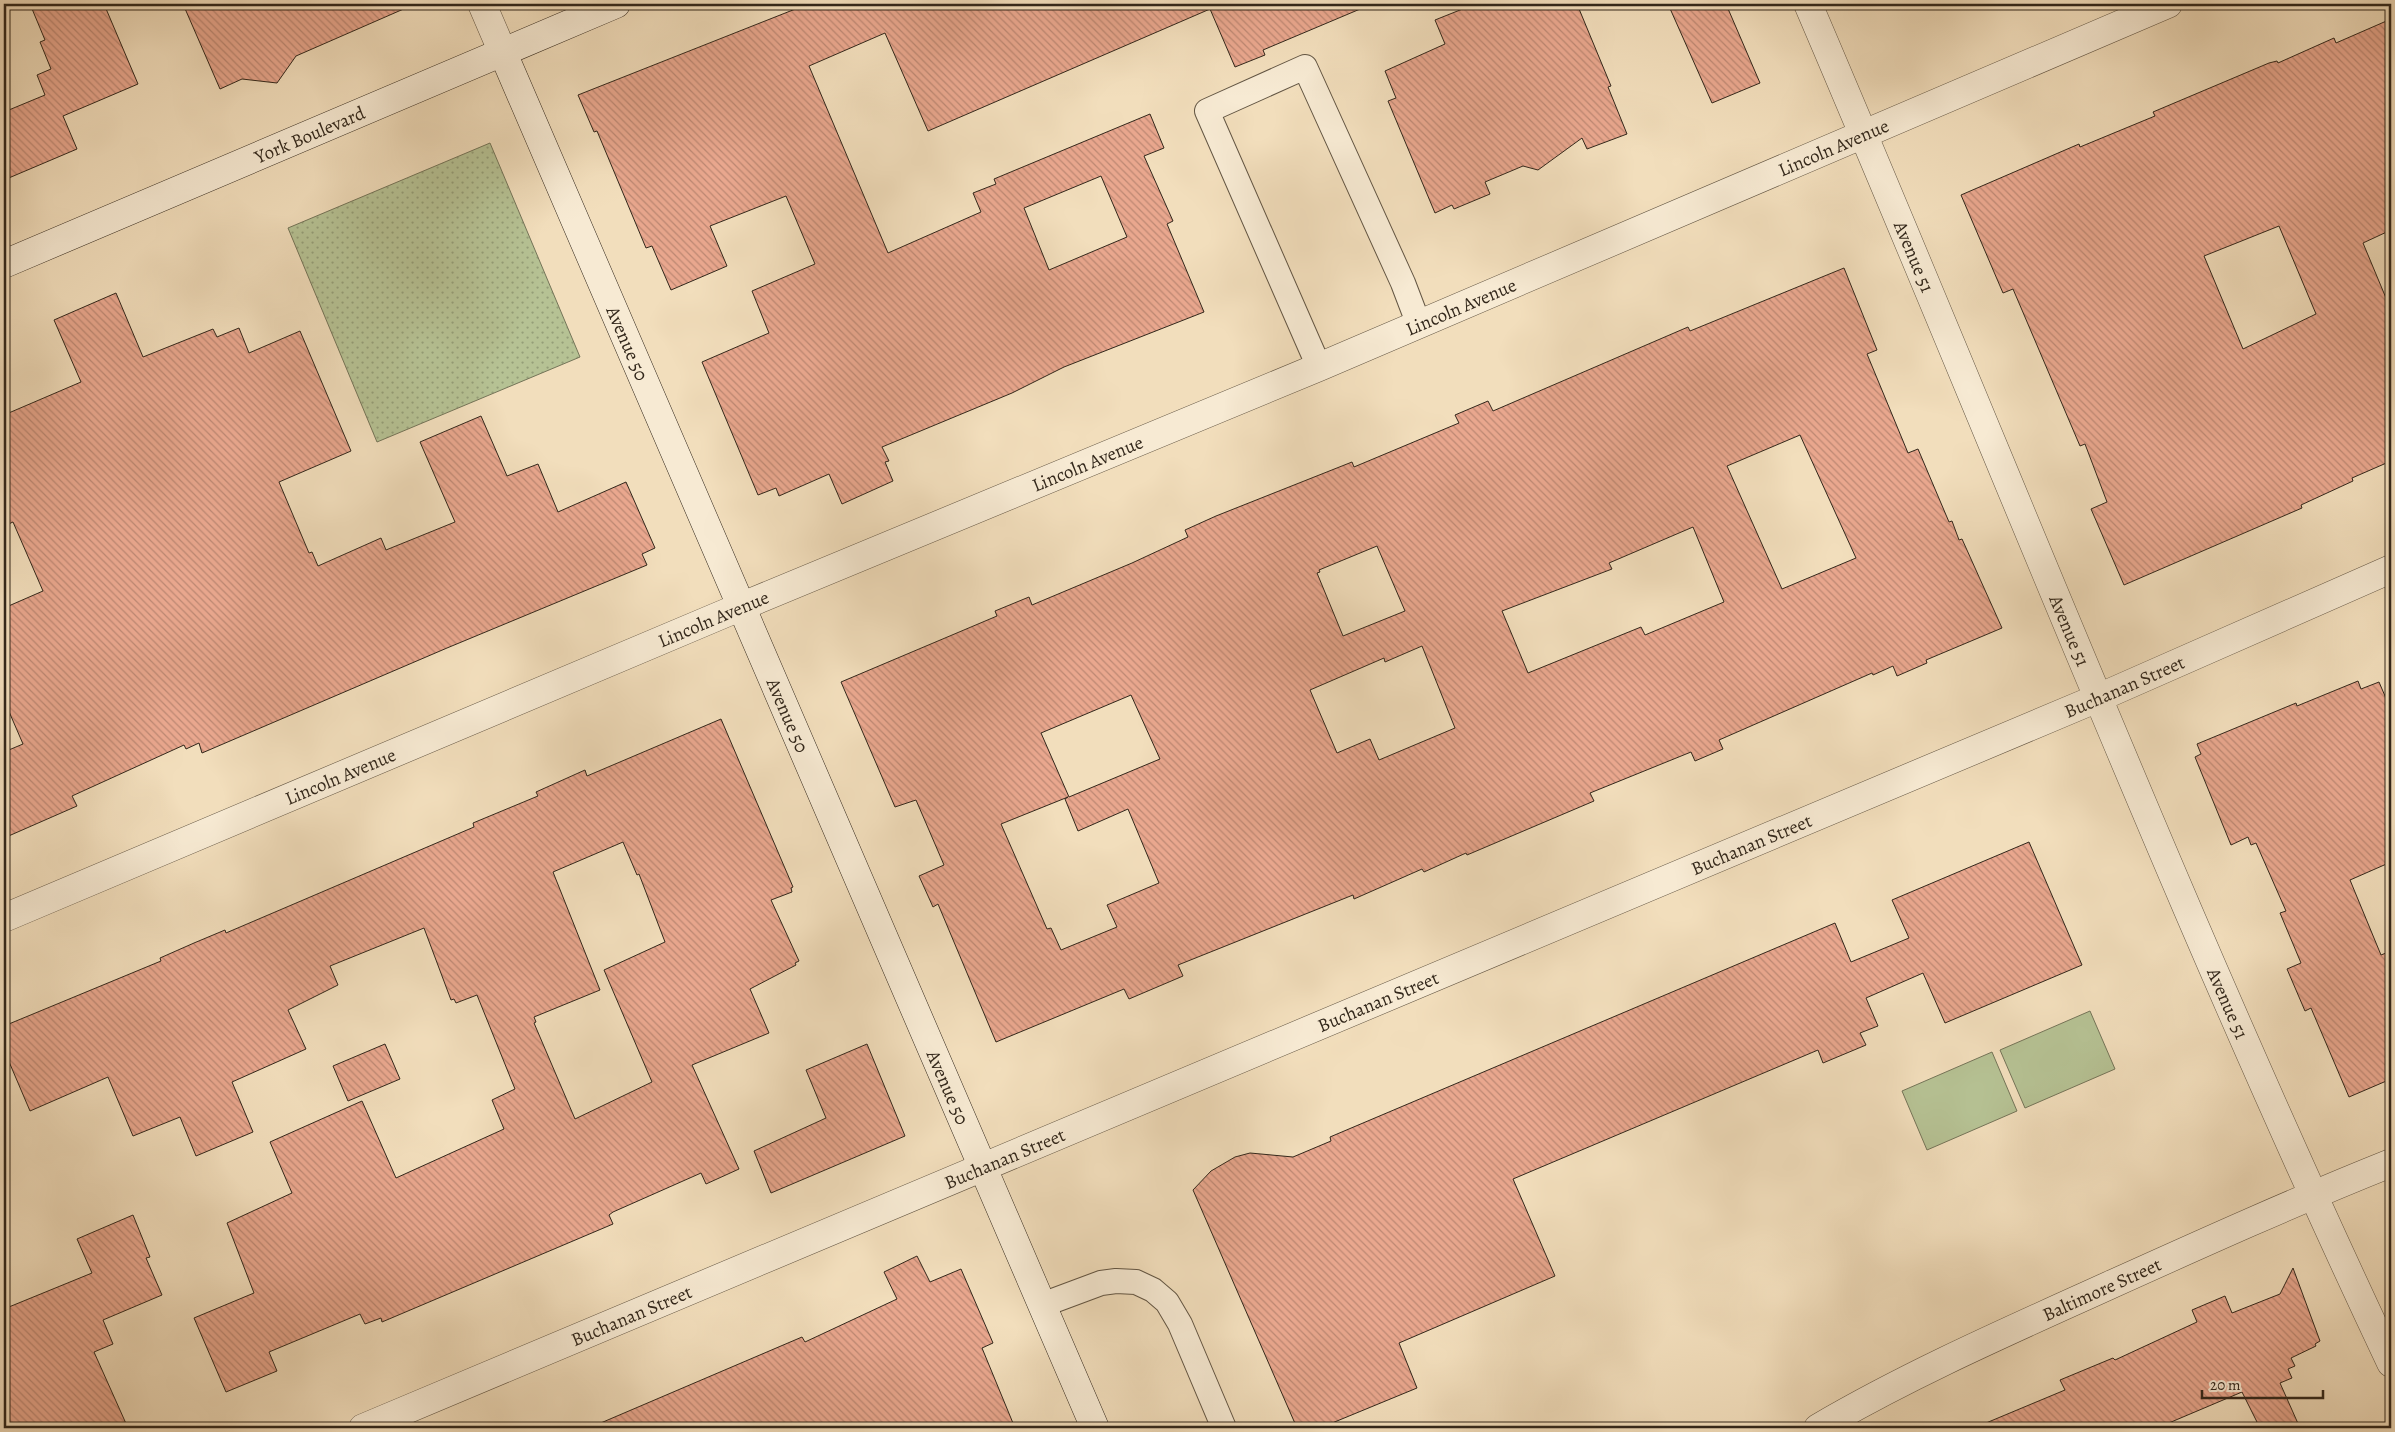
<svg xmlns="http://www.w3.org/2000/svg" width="2395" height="1432" viewBox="0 0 2395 1432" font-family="Alegreya,serif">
  <defs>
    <pattern id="park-dots" width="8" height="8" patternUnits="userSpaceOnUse" patternTransform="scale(1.25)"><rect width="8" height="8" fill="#b6c294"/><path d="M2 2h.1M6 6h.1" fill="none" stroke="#959e78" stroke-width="1.8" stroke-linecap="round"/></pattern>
    <pattern id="building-back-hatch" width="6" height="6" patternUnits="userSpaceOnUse" patternTransform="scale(1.25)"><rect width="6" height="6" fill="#e9a78e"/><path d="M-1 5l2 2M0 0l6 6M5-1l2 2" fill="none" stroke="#bd8873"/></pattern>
  </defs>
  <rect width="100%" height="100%" fill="#f2debc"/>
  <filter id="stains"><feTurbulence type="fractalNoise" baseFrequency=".004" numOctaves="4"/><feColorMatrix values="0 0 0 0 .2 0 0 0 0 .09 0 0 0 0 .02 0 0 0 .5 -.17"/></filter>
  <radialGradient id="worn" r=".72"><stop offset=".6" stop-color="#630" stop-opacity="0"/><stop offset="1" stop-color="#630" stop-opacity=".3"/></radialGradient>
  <!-- green -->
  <path fill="#b6c294" stroke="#747458" d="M2090 1011 2115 1069 2025 1108 2000 1050Z
    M1992 1052 2017 1111 1927 1150 1902 1091Z"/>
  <!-- park -->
  <path fill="url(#park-dots)" stroke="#747458" d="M490 143 580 357 377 442 288 228Z"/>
  <!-- building -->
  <path fill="url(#building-back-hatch)" stroke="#32271b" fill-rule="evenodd" d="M30 4H104L138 84 63 116 77 149 4 180V112L45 95 37 75 51 69 40 42 45 40Z
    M183 4H415L296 56 277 83 242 79 220 89Z
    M808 4H1372L1263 50 1265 55 1235 67 1210 9 928 131 885 33 809 66 888 253 981 212 973 193 996 184 994 179 1150 114 1164 148 1144 156 1173 221 1167 224 1204 312 1064 367 1012 393 882 447 889 461 885 462 893 481 842 504 829 474 779 496 776 488 758 495 702 362 769 333 752 291 815 264 786 196 710 226 727 266 671 290 652 246 646 248 597 131 594 132 578 95ZM1101 176 1127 237 1049 270 1024 208Z
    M1475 4H1577L1611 86 1608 87 1627 134 1587 149 1582 138 1538 170 1523 166 1485 182 1490 194 1454 209 1452 205 1435 213 1388 101 1396 98 1385 71 1445 44 1435 20Z
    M1668 4H1726L1760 83 1712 103Z
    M2391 19V230L2363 243 2391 310V461L2352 478 2353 481 2301 505 2302 508 2124 585 2091 509 2107 502 2085 444 2080 446 2013 289 2003 293 1961 195 2079 144 2080 147 2155 116 2153 112 2269 63 2277 61 2278 63 2334 38 2336 43ZM2279 226 2316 314 2243 349 2204 256Z
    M1844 268 1877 350 1867 354 1908 453 1918 449 1949 522 1952 521 1959 540 1962 539 2002 628 1926 660 1927 663 1897 676 1893 666 1873 675 1872 673 1719 740 1723 749 1695 761 1691 752 1590 793 1594 801 1467 855 1466 853 1424 872 1422 869 1354 899 1353 895 1178 965 1183 976 1129 999 1124 989 996 1042 938 904 933 907 919 876 944 865 916 800 895 807 841 682 997 616 995 611 1029 597 1032 605 1132 563 1188 537 1185 530 1216 516 1352 462 1354 467 1459 423 1455 415 1488 401 1493 411 1688 327 1690 331ZM1800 435 1856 558 1782 589 1727 466ZM1693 527 1724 602 1645 635 1641 627 1528 673 1502 611 1612 569 1609 563ZM1377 546 1405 611 1343 636 1317 573 1320 572 1319 570ZM1422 646 1455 728 1379 760 1370 739 1337 753 1310 690 1384 658 1385 662ZM1131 695 1160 759 1069 797 1041 733ZM1068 797 1065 799 1078 831 1128 809 1159 883 1107 905 1117 927 1061 950 1051 928 1047 929 1001 824Z
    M116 293 143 357 213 329 217 337 239 328 249 353 300 331 351 451 279 482 309 553 312 552 318 566 381 538 386 550 455 522 420 442 481 416 507 476 538 464 558 512 626 482 655 548 642 554 647 565 447 648 202 753 199 743 186 749 184 745 72 796 77 806 4 838V752L23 744 4 700V608L43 591 13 522 4 526V415L81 382 54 320Z
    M2358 681 2361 689 2379 682 2391 710V862L2350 880 2381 955 2391 951V1079L2349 1097 2311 1008 2305 1011 2287 969 2301 963 2280 913 2286 911 2256 843 2251 845 2248 837 2231 845 2195 757 2201 754 2197 744 2296 703 2297 706Z
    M721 719 793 887 791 888 792 892 771 900 799 961 795 963 796 965 750 989 769 1033 692 1065 739 1169 706 1184 701 1173 692 1177 613 1212 609 1215 613 1224 382 1322 381 1318 365 1324 360 1314 269 1352 277 1371 226 1392 194 1318 254 1293 227 1223 292 1193 270 1142 362 1101 396 1178 504 1129 492 1100 515 1089 477 995 456 1003 454 999 451 1000 424 928 330 966 338 985 288 1010 306 1049 232 1082 253 1132 196 1156 180 1117 133 1136 108 1077 30 1111 4 1050V1026L161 961 160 958 194 943 225 930 226 933 474 827 473 823 538 796 536 792 585 770 587 776ZM623 842 637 875 639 874 665 942 604 970 652 1082 575 1119 534 1023 536 1022 534 1017 600 990 553 872Z
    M2029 842 2082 965 1945 1023 1923 973 1866 998 1878 1026 1860 1033 1866 1045 1823 1063 1818 1050 1513 1179 1555 1276 1399 1343 1417 1388 1320 1428H1297L1193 1190 1211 1171 1235 1157 1250 1153 1293 1157 1331 1141 1330 1137 1835 923 1851 962 1909 938 1892 900Z
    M385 1044 400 1079 348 1101 333 1066Z
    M867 1044 905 1136 771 1193 754 1151 826 1118 806 1070Z
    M133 1215 150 1257 146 1258 162 1295 103 1320 113 1344 94 1352 128 1428H4V1309L92 1273 77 1239Z
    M917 1256 930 1282 961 1269 993 1343 982 1348 1015 1428H589L802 1337 805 1342 897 1299 884 1272Z
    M2293 1268 2320 1341 2315 1344 2316 1346 2291 1358 2295 1366 2288 1369 2292 1378 2280 1383 2300 1428H2260L2242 1392 2157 1428H1974L2065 1390 2060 1380 2113 1358 2115 1360 2197 1322 2192 1310 2225 1296 2232 1313 2280 1294Z"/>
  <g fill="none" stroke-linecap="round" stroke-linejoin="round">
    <!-- lane casing -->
    <g stroke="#625543" stroke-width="26">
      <path id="lane" d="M1319 367 1207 111 1305 67 1403 283 1419 325
        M1042 1305 1101 1283 1116 1281 1136 1282 1153 1290 1167 1302 1180 1324 1224 1428"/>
    </g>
    <!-- street casing -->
    <g stroke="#625543" stroke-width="29">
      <g id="street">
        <path d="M482 4 503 53"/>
        <path id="s1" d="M1808 4C2002 457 2180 917 2391 1363"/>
        <path id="s2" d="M4 918 740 607 1319 367 2168 4"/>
        <path id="s3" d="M363 1428 2098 698 2391 569"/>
        <path id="s4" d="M1818 1428C1912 1373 2011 1330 2110 1285 2203 1243 2296 1201 2391 1163"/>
      </g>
    </g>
    <!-- secondary casing -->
    <g stroke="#32271b" stroke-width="29">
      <g id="secondary">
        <path id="s5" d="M503 53 1095 1428"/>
        <path id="s6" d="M4 264 616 4"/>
      </g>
    </g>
    <!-- lane -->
    <use href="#lane" stroke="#f7ead3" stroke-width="24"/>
    <!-- street -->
    <use href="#street" stroke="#f7ead3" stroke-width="28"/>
    <!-- secondary -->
    <use href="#secondary" stroke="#f7ead3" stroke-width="28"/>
  </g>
  <g text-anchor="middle" stroke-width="5" stroke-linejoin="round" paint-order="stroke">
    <!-- street labels -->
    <g font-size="19" fill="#32271b" stroke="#f7ead3">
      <text dy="7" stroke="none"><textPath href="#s6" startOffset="332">York Boulevard</textPath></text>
      <text dy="7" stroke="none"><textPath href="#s2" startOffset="1985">Lincoln Avenue</textPath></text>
      <text dy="7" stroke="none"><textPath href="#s1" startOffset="274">Avenue 51</textPath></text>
      <text dy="7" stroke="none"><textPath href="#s2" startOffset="1580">Lincoln Avenue</textPath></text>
      <text dy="7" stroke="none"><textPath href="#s5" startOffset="316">Avenue 50</textPath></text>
      <text dy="7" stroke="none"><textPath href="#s2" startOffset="1175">Lincoln Avenue</textPath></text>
      <text dy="7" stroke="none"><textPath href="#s2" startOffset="770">Lincoln Avenue</textPath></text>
      <text dy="7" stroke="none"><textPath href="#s1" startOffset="679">Avenue 51</textPath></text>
      <text dy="7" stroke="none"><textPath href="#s3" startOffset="1911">Buchanan Street</textPath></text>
      <text dy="7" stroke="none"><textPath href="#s5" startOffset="721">Avenue 50</textPath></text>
      <text dy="7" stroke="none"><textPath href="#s2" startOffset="365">Lincoln Avenue</textPath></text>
      <text dy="7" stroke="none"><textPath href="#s3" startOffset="1506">Buchanan Street</textPath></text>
      <text dy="7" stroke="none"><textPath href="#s3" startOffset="1101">Buchanan Street</textPath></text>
      <text dy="7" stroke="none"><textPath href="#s1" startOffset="1084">Avenue 51</textPath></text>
      <text dy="7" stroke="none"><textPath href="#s5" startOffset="1126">Avenue 50</textPath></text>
      <text dy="7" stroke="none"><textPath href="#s3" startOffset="696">Buchanan Street</textPath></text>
      <text dy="7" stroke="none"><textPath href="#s4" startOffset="316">Baltimore Street</textPath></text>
      <text dy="7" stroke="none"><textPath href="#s3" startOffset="291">Buchanan Street</textPath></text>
    </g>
  </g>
  <!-- margin -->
  <rect width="2395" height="1432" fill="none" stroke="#f2debc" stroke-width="20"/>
  <rect x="5" y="5" width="2385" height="1422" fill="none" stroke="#32271b" stroke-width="2.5"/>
  <rect x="10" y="10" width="2375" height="1412" fill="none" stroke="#32271b"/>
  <!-- scale -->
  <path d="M2202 1390v8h121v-8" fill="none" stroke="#32271b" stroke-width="2.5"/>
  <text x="2210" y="1390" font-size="15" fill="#32271b" stroke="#f7ead3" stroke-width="4" paint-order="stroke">20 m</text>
  <rect width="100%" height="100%" filter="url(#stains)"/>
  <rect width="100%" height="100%" fill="url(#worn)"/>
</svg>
